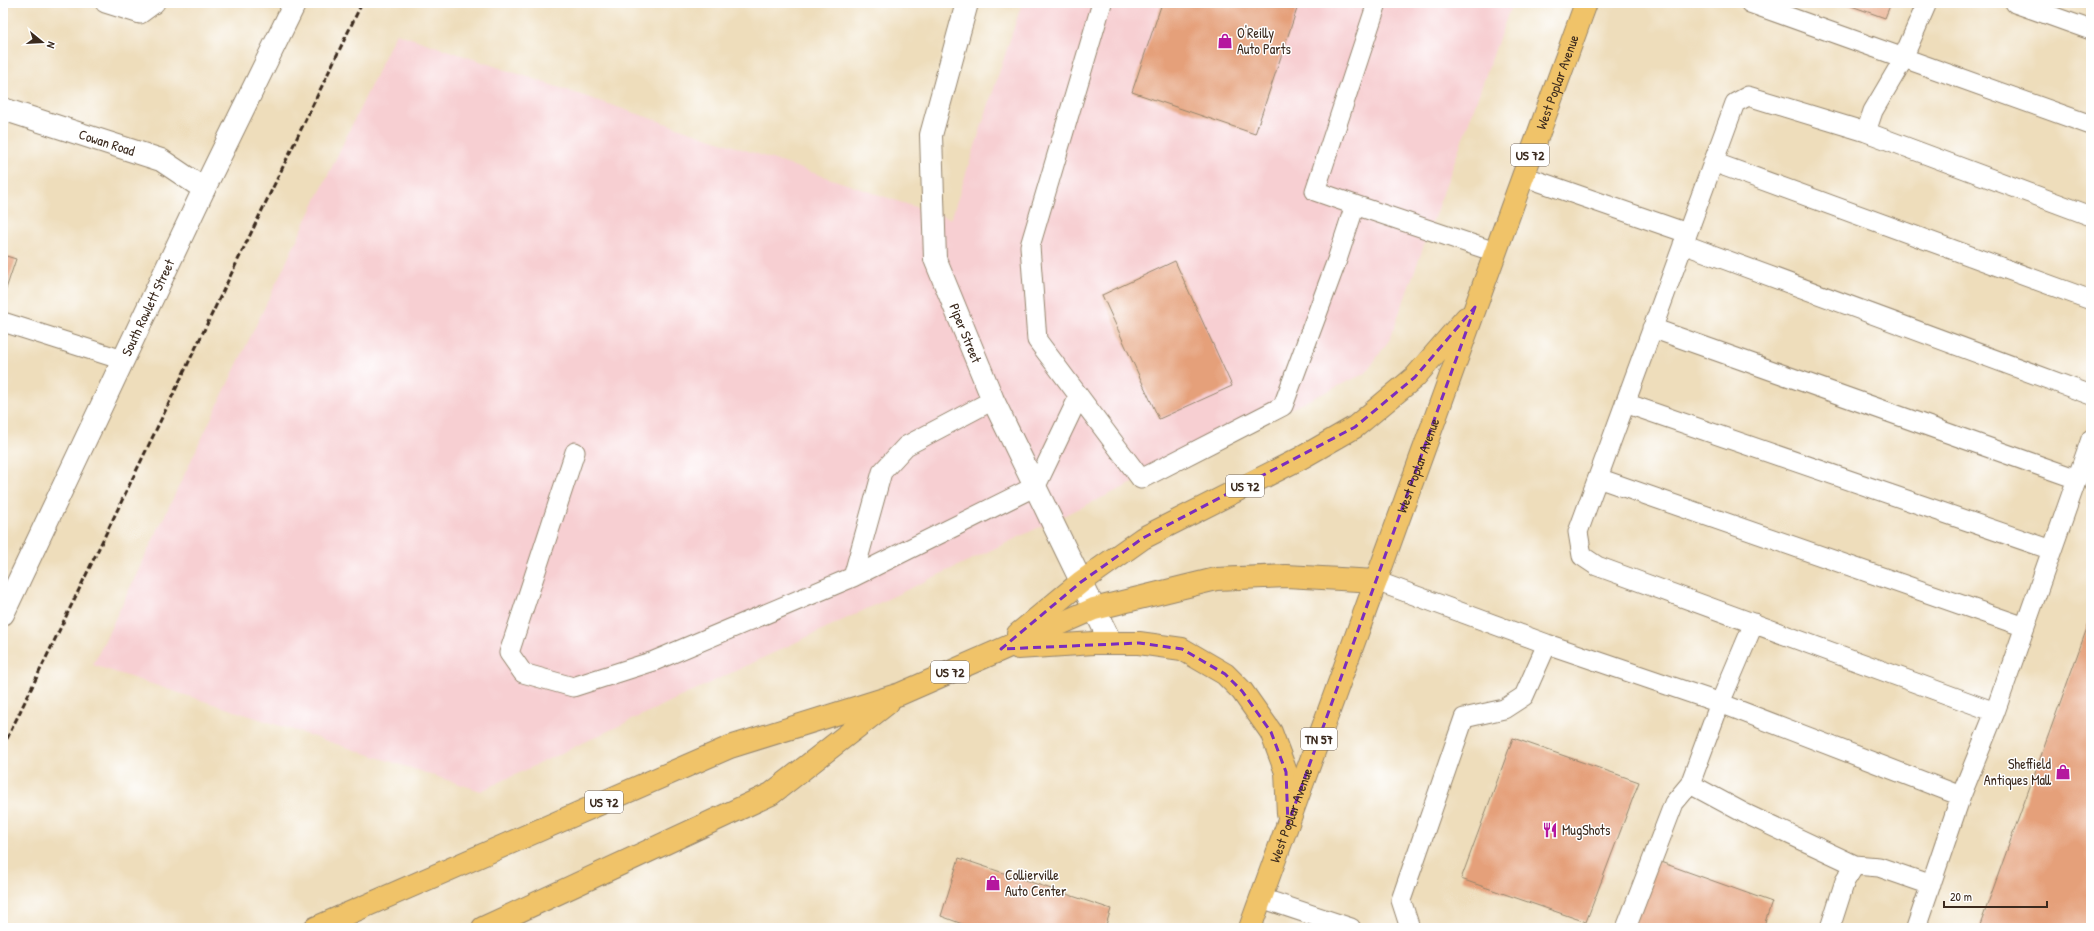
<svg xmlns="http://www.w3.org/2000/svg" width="2094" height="931" viewBox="0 0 2094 931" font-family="'Patrick Hand',sans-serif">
  <rect width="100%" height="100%" fill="#fff"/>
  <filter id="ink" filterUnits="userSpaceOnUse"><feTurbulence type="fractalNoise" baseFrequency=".025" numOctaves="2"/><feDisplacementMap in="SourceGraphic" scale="8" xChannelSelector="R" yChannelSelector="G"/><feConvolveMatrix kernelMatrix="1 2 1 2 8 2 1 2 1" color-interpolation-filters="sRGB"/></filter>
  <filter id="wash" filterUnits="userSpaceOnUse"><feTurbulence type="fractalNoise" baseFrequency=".012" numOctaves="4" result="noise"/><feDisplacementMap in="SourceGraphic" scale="16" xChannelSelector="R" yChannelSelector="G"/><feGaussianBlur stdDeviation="0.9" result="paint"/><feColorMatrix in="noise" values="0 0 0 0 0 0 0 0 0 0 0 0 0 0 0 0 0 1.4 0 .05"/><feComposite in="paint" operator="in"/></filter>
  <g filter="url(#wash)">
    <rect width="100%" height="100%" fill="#edb"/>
    <!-- built -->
    <path fill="#f7cfd2" d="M1022 3H1512L1390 339 1366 373 481 791 93 665 396 33 951 219Z"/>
    <g id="blocks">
      <!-- building -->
      <path fill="#e5a07a" d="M1162 3H1299L1255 134 1132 92Z
        M1843 3H1891L1885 18Z
        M3 255 16 259 3 298Z
        M1175 261 1232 386 1159 419 1102 295Z
        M2091 617V928H1979Z
        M1513 738 1639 782 1586 922 1461 879Z
        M959 858 1111 909 1105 928H973L941 916Z
        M1652 859 1772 902 1763 928H1626Z"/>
    </g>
  </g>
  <g filter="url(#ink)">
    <use href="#blocks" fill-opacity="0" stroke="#94846c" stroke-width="1"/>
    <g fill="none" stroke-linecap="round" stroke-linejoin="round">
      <!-- service casing -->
      <g stroke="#94846c" stroke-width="21">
        <path id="service" d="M105 3 140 14 155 3
          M1102 3 1030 246 1037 340 1141 479 1283 406 1337 260 1355 205 1495 252
          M1750 3 2091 125
          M1927 3 1900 65 1873 111 1866 132 1748 96 1735 103 1578 532 1582 556 1597 566 1995 712 2091 439
          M2015 3 2091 30
          M1866 132 2091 216
          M1713 162 2091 300
          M1523 176 1687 233
          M1355 205 1315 191 1377 3
          M1683 244 2091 395
          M3 322 123 360
          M1652 328 2077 479
          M1625 403 2052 550
          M575 452 509 653 523 673 573 687 654 661 853 577 1036 486 1079 396
          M1598 478 2025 627
          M853 577 882 472 906 446 993 400
          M1376 581 1547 644 1720 703 1961 796 1995 712
          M1690 784 1744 813 1855 865
          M1261 898 1351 928
          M1410 928 1401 900 1464 718 1504 709 1524 696 1547 644
          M1626 928 1674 803 1690 784 1720 703 1754 623
          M1830 928 1845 881 1855 865 1879 867 1931 885
          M1916 928 1961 796"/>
      </g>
      <!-- minor casing -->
      <g stroke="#94846c" stroke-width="24">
        <g id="minor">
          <path id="s1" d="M967 3 931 135 935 259 993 400 1111 643"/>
          <path id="s2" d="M3 109 161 160 204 189"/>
          <path id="s3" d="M3 614 204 189 295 3"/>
        </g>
      </g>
      <!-- primary casing -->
      <g stroke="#94846c" stroke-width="24">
        <g id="primary">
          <path d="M1018 634 1081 582 1143 538 1301 458 1355 427 1415 377 1466 318"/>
          <path d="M1018 648 1094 643H1139L1182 649 1225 674 1242 691 1271 732 1286 772 1288 814"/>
          <path d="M315 928 730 747 900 694 1094 609 1216 579 1286 576 1376 581"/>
          <path d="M483 928 771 794 888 703"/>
          <path id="s4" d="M1250 928 1586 3"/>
        </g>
      </g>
      <!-- service -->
      <use href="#service" stroke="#fff" stroke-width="19"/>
      <!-- minor -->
      <use href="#minor" stroke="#fff" stroke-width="22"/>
      <!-- primary -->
      <use href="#primary" stroke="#f0c369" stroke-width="22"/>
      <!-- rail -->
      <path stroke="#3b2a1e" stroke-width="3" stroke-dasharray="6 3" stroke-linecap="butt" d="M3 747 362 3"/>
    </g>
  </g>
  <!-- marked area -->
  <path fill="none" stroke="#7b2cbf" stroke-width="3" stroke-dasharray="8 5" stroke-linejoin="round" d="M1475 307 1288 824 1286 772 1271 732 1242 691 1225 674 1182 649 1139 643 1001 649 1081 582 1143 538 1355 427 1415 377Z"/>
  <!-- icons -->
  <defs>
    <g id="shop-bare" transform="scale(1.2)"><path d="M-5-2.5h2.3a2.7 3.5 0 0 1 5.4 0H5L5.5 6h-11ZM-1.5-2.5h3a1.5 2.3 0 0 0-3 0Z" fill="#b5179e" stroke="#fff" stroke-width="2.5" paint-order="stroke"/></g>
    <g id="restaurant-bare" transform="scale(1.2)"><path d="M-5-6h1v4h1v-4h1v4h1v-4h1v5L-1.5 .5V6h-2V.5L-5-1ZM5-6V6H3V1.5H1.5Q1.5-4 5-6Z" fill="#b5179e" stroke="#fff" stroke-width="2.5" paint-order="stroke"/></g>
  </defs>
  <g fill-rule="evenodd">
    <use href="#shop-bare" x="1225" y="41"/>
    <use href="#shop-bare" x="2063" y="772"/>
    <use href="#restaurant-bare" x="1550" y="830"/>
    <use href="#shop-bare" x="993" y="883"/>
  </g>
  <g text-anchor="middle" stroke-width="3" stroke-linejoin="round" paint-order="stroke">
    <!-- shield labels -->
    <g fill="#fff" stroke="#766a62" stroke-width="1">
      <rect x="1511" y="144" width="38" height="22" rx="3"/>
      <rect x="1226" y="475" width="38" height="22" rx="3"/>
      <rect x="931" y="661" width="38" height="22" rx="3"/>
      <rect x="1301" y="728" width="36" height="22" rx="3"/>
      <rect x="585" y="791" width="38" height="22" rx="3"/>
    </g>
    <g font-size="13" font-weight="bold" fill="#3b2a1e">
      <text x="1530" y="160">US 72</text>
      <text x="1245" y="491">US 72</text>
      <text x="950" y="677">US 72</text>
      <text x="1319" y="744">TN 57</text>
      <text x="604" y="807">US 72</text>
    </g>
    <!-- poi labels -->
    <g font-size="14" fill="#3b2a1e" stroke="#fff" text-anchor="start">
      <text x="1237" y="38">O'Reilly<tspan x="1237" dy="16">Auto Parts</tspan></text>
      <text x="2051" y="769" text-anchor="end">Sheffield<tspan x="2051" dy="16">Antiques Mall</tspan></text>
      <text x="1562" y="835">MugShots</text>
      <text x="1005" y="880">Collierville<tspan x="1005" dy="16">Auto Center</tspan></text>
    </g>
    <!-- street labels -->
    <g font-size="14" fill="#3b2a1e" stroke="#fff">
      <text dy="5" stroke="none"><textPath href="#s4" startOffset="900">West Poplar Avenue</textPath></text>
      <text dy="5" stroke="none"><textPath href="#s2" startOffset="109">Cowan Road</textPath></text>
      <text dy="5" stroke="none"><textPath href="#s3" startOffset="339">South Rowlett Street</textPath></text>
      <text dy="5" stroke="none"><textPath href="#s1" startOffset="341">Piper Street</textPath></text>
      <text dy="5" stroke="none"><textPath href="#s4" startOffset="492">West Poplar Avenue</textPath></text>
      <text dy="5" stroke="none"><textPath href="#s4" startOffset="120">West Poplar Avenue</textPath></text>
    </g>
  </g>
  <!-- margin -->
  <rect width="2094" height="931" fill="none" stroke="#fff" stroke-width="16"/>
  <!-- north arrow -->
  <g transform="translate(42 42) rotate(108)" stroke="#ffffff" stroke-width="3" paint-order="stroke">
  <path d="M0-3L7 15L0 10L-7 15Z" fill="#3b2a1e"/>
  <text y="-6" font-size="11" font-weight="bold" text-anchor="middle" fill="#3b2a1e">N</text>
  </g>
  <!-- scale -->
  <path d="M1944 901v6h103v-6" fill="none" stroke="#3b2a1e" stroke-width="2"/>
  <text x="1950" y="901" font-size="12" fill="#3b2a1e" stroke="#ffffff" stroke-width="3" paint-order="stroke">20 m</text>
</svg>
